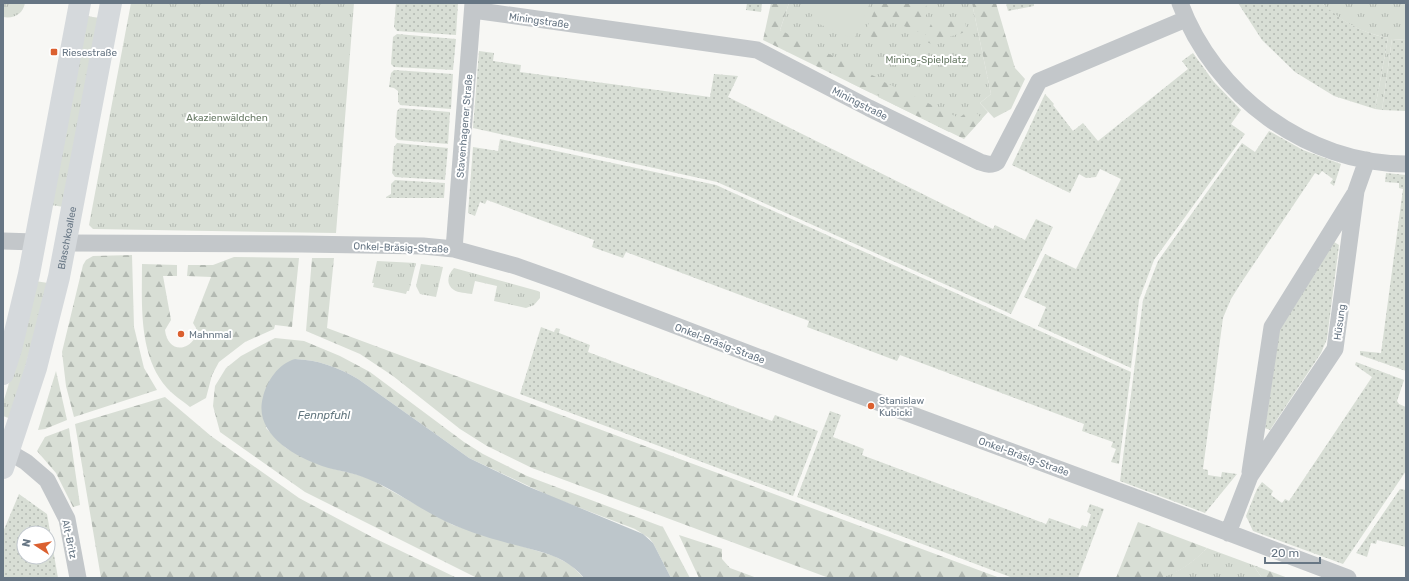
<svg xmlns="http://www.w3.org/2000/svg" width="1409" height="581" viewBox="0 0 1409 581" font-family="Rubik,sans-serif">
  <defs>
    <pattern id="grass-tufts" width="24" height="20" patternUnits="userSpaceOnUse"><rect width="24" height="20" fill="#d8ded5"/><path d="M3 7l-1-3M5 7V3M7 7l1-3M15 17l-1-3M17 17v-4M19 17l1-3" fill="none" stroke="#b3b9b2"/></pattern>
    <pattern id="forest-firs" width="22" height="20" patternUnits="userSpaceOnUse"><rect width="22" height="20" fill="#d8ded5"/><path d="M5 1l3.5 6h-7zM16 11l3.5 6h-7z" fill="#b3b9b2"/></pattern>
    <pattern id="garden-dots" width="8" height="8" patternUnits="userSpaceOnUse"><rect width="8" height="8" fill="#d8ded5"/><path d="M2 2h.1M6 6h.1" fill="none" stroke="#b3b9b2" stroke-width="1.8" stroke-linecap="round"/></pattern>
  </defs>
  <rect width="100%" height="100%" fill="#f7f7f4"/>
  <!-- grass -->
  <path fill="url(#grass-tufts)" d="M3 3H25C23 14 14 19 3 17Z
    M131 3H354L336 233 93 229 89 225Z
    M789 3H972L991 94 980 103 988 112 979 122 949 132 849 82 780 30Z
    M1322 3H1406V40L1392 39 1382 110 1375 109 1388 38C1362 33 1341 22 1322 3Z
    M86 16 100 18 64 207 51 205Z
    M377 261 416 263 409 291H407L406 294 373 287 374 283H372Z
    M421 264 443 267 436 297 420 294 416 286Z
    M454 268 538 291 540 292V298L534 305 526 308 494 301 497 286 475 281 472 294C467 293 458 293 454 290 445 284 448 274 454 268Z
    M35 281 48 283 11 419 3 416V403L16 360Z
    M1207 548 1253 565 1262 578H1159C1181 571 1191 564 1207 548Z"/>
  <!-- forest -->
  <path fill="url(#forest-firs)" d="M771 3H789L780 30 876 77 871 93 763 40Z
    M878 3H926L927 13 918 32 892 21 883 41 864 34Z
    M972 3H996L1015 68 1025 79 1011 109 994 118 980 103 991 94Z
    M964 17 967 32C962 33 957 34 952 36 942 39 935 48 925 41V36L931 24Z
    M880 80 959 118 972 108 982 119 964 139 878 97 880 91Z
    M93 256 132 255 134 327 144 368 157 390 74 417 66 386 62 352 83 265 86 260Z
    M234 257 299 258 292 327 275 325 274 329 245 342 219 362 212 375 206 398 190 407C183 401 173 395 167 388 138 355 142 304 142 264L177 265V276H163L171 320 165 330C167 349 184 354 195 338L196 328 193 323 211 277 187 276 188 265H213Z
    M312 258H334L327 328 1000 578H829L532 468 487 446 460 429 393 376 360 354 306 331Z
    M275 338 304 341 340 356 370 372 464 442 483 454 527 476 663 527 690 578H671L653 543 649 538 635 529 554 498 469 458 444 440 358 379C338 367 318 360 295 359L266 428 286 448 311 461 334 469 359 475 370 479 453 525 554 556 571 565 584 578H477L305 492 220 432 213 406 215 386 226 368 241 356Z
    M56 371 67 420 45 429 38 430Z
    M165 397 211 436 299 498 372 537 457 578H101L75 424Z
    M69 428 80 505 73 507 56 473 37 451 45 437Z
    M1138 522 1207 548C1194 562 1179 573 1160 578 1148 580 1128 578 1116 578Z
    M679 535 722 549V559L730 568 757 578H699Z
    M1253 565 1288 578H1262Z"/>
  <!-- garden -->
  <path fill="url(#garden-dots)" fill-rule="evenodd" d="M396 3H458L456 35 397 31 394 27Z
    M747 3H762L761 12 746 10Z
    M1006 3H1040L1034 4V6L1008 11Z
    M1238 3H1322C1341 21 1362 33 1388 38L1375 109 1334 96 1295 72 1262 40Z
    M397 34 456 39 453 70 394 67 391 64 393 37Z
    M1392 39 1406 40V111L1382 110Z
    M479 51 494 53 493 61 521 65 520 72 710 97 714 74 738 76 728 97 993 229 995 225 1025 240 1036 219 1053 227 1011 314 717 182 473 128Z
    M1193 53 1214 82 1241 110 1231 124 1245 134 1154 260 1139 300 1131 368 1038 326 1046 307 1024 297 1045 254 1076 269 1121 179 1100 169 1096 177 1086 178 1079 174 1070 193 1012 165 1045 94 1054 104 1053 105 1073 131 1083 123 1098 141 1188 69 1182 61Z
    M394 70 453 74 451 109 400 105 398 101V91L394 88 389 87 391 73Z
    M400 108 450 112 448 144 398 140 395 137 397 111Z
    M1269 131 1303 150 1341 164 1334 186 1330 183 1333 179 1322 171 1319 175 1315 173 1241 283 1231 299 1223 318 1203 469 1208 470V475L1221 477 1222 472 1237 474 1205 513 1120 481 1143 300 1158 261 1242 143 1255 152Z
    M500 139 716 185 1131 372 1119 464 1111 462 1116 449 1111 447 1113 442 1082 431 1084 424 900 355 897 361 807 327 809 321 626 252 623 258 592 247 594 240 487 200 485 204 480 202 475 216 468 213 473 147 498 151Z
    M397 143 448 148 445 180 395 177 392 173 394 147Z
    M1386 173 1406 175V371L1360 355V351L1381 353 1403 189 1399 188V183L1385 182Z
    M395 180 445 183 444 198H386V197L391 194V184Z
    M1334 242 1339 245 1327 339 1321 353 1270 430 1265 428 1279 329Z
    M541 327 554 332 556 328 560 329 559 333 590 345 588 352 772 421 775 415 818 431 793 496 520 394Z
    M1356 362 1404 380 1397 401 1399 404 1406 407V471L1343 564 1253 531 1246 516 1257 489 1262 482 1273 491 1271 495 1282 503 1285 499 1289 501 1372 377 1355 365Z
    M830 411 841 415 833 437 864 449 862 455 1046 524 1049 518 1080 529 1082 525 1087 527 1091 514 1087 512 1090 504 1104 509 1078 578H1013L797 497Z
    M1400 489 1406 490V547L1377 540 1376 544 1371 543 1367 557 1356 553Z
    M19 494 47 514 58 578H3V532ZM24 533H48V557H24Z"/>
  <!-- pitch -->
  <path fill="#d8ded5" d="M817 3H870L854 39 810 20Z"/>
  <!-- water -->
  <path fill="#bdc6cb" d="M295 359C318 360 338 367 358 379L444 440 469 458 527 486 643 534 653 543 671 578H584C572 563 556 556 538 551 504 542 469 534 437 517 414 505 393 489 368 479 353 472 337 471 322 466 293 456 253 433 263 397 267 381 278 364 295 359Z"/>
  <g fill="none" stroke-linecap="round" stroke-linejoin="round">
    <!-- minor -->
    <path stroke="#c3c7ca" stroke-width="17" d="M1180 3C1214 95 1307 164 1406 164
      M473 10 757 50 869 108 980 162C986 164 991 166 997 162L1039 81 1186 19
      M3 241 35 242
      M67 243 302 244 423 246 454 249 516 266 561 282 837 387 1137 498 1348 578
      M454 249 473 3
      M9 452 26 462 47 480 67 519 78 578
      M1250 472 1272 327 1354 195
      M1228 533 1250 476 1335 349 1356 191 1367 160"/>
    <!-- secondary -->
    <g stroke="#d5d9dc" stroke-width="22">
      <path d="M3 374 11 349 29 274 80 3"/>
      <path id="s1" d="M3 468 36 368 59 277 111 3"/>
    </g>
  </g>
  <!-- markers -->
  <g fill="#db6030" stroke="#fff" stroke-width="1.5">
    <rect x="50" y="48" width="8" height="8" rx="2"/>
    <circle cx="181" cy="334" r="4"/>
    <circle cx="871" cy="406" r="4"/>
  </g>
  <g text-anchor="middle" stroke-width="4" stroke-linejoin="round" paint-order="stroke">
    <!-- street labels -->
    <g font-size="10" fill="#677684" stroke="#fff">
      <text transform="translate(539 20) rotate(8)" y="4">Miningstraße</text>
      <text transform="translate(860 103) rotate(27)" y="4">Miningstraße</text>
      <text transform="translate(464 126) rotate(-85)" y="4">Stavenhagener Straße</text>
      <text dy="4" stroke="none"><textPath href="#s1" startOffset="239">Blaschkoallee</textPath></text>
      <text transform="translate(401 247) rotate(2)" y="4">Onkel-Bräsig-Straße</text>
      <text transform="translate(1339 322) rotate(-82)" y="4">Hüsung</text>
      <text transform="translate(720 343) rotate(21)" y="4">Onkel-Bräsig-Straße</text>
      <text transform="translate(1024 456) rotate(20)" y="4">Onkel-Bräsig-Straße</text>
      <text transform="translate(70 539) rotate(78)" y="4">Alt-Britz</text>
    </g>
    <!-- poi labels -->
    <g font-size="10" fill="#677684" stroke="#fff" text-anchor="start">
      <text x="62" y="56">Riesestraße</text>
      <text x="189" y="338">Mahnmal</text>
      <text x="879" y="404">Stanislaw<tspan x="879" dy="12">Kubicki</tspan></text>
    </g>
    <!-- park labels -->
    <g font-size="10" fill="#697b66" stroke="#fff">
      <text x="926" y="63">Mining-Spielplatz</text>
      <text x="227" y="121">Akazienwäldchen</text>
    </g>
    <!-- water labels -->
    <g font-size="11" font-style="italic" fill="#63777f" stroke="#fff">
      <text x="324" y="419">Fennpfuhl</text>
    </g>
  </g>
  <!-- border -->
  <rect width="1409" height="581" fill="none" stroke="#677684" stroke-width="8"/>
  <!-- north arrow -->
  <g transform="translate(36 545) rotate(282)"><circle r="19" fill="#ffffff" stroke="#c2c8ce"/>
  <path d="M0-3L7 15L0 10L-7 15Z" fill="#db6030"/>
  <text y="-6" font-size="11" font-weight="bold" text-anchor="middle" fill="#677684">N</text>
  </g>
  <!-- scale -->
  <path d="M1265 557v6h55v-6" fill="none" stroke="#677684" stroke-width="2"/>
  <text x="1271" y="557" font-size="12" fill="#677684" stroke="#ffffff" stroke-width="3" paint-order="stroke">20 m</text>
</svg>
